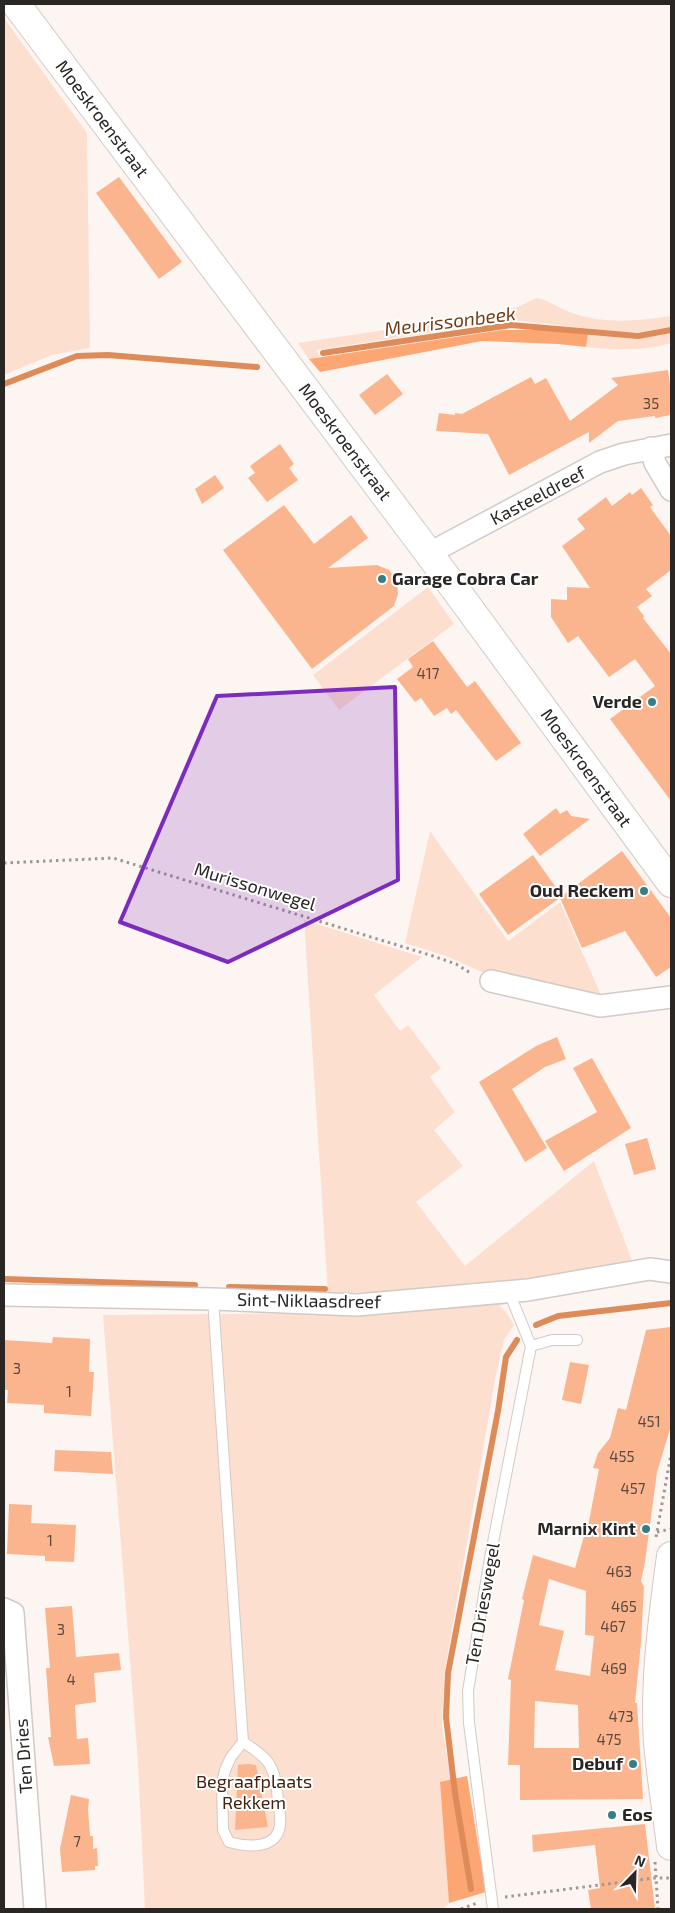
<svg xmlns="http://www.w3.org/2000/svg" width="675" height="1913" viewBox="0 0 675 1913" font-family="'Exo 2',sans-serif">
  <rect width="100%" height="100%" fill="#fdf5f1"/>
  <!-- green -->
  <path fill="#fddfcf" d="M4 18 87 133 90 348 52 355 4 375Z
    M536 298C550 300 561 310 575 314 607 324 639 321 671 316V327L640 332 608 331 514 320 316 350 320 357 309 359 298 343 464 318 518 307Z
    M588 334 639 338 671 334V343C644 351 614 350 586 347Z
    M428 587 454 624 339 710 313 675Z
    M430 831 508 941 560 902 602 997 484 973 446 956 405 943Z
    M304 920 422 957 374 995 400 1031 408 1025 441 1068 430 1077 455 1112 434 1130 463 1166 416 1202 465 1266 594 1161 633 1263 502 1282 414 1291 328 1293Z
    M498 1304 506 1312 514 1325 504 1340 495 1380 444 1676 442 1725 451 1780 440 1783 449 1903 443 1909H145L138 1762 103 1315 331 1313Z"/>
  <!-- forest -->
  <path fill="#fca674" d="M502 330H549L588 334 586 347 558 344 482 341 320 372 309 359Z
    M467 1776 486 1892 449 1903 440 1782Z"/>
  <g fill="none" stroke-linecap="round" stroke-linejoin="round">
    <!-- stream -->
    <path stroke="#de8b5a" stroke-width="6" d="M323 353 511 325 638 336 671 330
      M4 384 77 356 108 355 257 367
      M4 1279 195 1285
      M229 1287 325 1289
      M536 1325 558 1316 671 1303
      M471 1889 455 1793 446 1717 448 1673 498 1411 506 1357 517 1340"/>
  </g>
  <!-- building -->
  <path fill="#fab58e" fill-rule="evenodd" d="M119 177 182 262 159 279 96 193Z
    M668 370 671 392V415L655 418V416L618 421 589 443V432L509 475 488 434 436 431 439 413 455 415V413L462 414 531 377 535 384 546 378 570 421 618 385 611 378Z
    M387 374 403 394 375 415 359 395Z
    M280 444 294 464 289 468 298 480 267 502 248 478 255 473 250 466Z
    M215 475 224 488 202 504 195 489Z
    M641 488 653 505 650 507 671 536V570L646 589 652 596 637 607 644 616 643 618 671 654V801L610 719 655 686 635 659 609 677 578 636 568 643 551 617V599L567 600V587L590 588 562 546 585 529 577 519 606 497 612 506 630 492 632 495Z
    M284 505 314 544 351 515 368 538 328 568 377 565 389 570 397 581 398 594 394 606 312 669 223 550Z
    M433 641 467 687 475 681 521 743 496 761 456 710 451 714 447 708 434 716 421 698 415 702 397 679 413 667 408 659Z
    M556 808 560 814 567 810 571 816 590 819 540 856 523 834Z
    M622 851 671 918V967L656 977 625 931 582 948 560 898 508 935 479 894 533 855 562 896Z
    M557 1037 566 1059 545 1067 512 1089 547 1148 525 1162 479 1082 536 1046Z
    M592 1058 631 1128 564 1171 545 1141 597 1112 573 1068Z
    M647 1138 656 1169 634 1175 625 1144Z
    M671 1327V1426L657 1472 645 1562 641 1581 644 1587 641 1642 635 1703H637L643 1799 520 1800V1765H508L511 1680 508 1679 524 1600 522 1599 533 1555 575 1568 584 1536 586 1537 599 1469 593 1468 598 1453 610 1438 618 1408 626 1410 646 1330ZM549 1579 586 1591 585 1635 594 1636 590 1676 555 1670 564 1631 539 1625ZM535 1701 578 1705 579 1748H534Z
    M53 1337 90 1339 89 1372H94L91 1416 44 1413V1405L7 1403 8 1390H4V1340L52 1343Z
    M570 1362 589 1365 581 1404 562 1400Z
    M55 1450 111 1452 113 1474 54 1471Z
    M9 1504 32 1505 31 1523 76 1525 74 1562 45 1561V1556L7 1554Z
    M72 1606 76 1657 119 1653 121 1670 94 1673 96 1702 75 1705 77 1739 88 1738 90 1764 54 1766 48 1737H51L46 1668H50L45 1608Z
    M248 1764 256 1765 268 1827 235 1830 238 1765Z
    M71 1795 89 1799 88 1809 90 1836H93V1849L97 1848 98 1866H95V1870L62 1872 60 1849Z
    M645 1824 655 1909H591L588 1890 600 1888 595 1845 533 1852 532 1835Z"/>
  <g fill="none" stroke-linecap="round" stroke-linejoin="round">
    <!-- lane casing -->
    <g stroke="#d2cac6" stroke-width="12">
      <path id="lane" d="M509 1292 531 1346
        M213 1299 243 1742 231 1757 225 1770 222 1784 223 1830 229 1842C247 1847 277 1850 280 1825 281 1817 279 1809 278 1802 277 1787 276 1773 267 1761 261 1754 251 1747 243 1742
        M531 1346 552 1340H577
        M493 1909 469 1723 468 1691 490 1558 531 1346"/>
    </g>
    <!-- street casing -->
    <g stroke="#d2cac6" stroke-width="24">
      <path id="street" d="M651 448 655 463 671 490
        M430 555 441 547 600 462 624 454 671 445
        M491 981 600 1006 671 997
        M4 1295 213 1299 357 1305 528 1290 650 1269 671 1272
        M4 1609 13 1613 35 1909"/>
    </g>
    <!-- secondary casing -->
    <g stroke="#d2cac6" stroke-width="30">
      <path id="secondary" d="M16 4 430 555 671 883
        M671 1556C663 1617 654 1680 658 1743 661 1777 667 1812 671 1846"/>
    </g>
    <!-- path -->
    <path stroke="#9d9794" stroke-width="3" stroke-dasharray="2.5 4" stroke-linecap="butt" d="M4 863 113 858 433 956 456 964 472 974
      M657 1532 671 1529
      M656 1537 671 1454
      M655 1862 658 1909
      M505 1897 655 1878H671
      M461 1909 477 1903"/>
    <!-- lane -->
    <use href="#lane" stroke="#fff" stroke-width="10"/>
    <!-- street -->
    <use href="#street" stroke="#fff" stroke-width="21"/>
    <!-- secondary -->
    <use href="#secondary" stroke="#fff" stroke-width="28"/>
  </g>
  <!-- marked area -->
  <path fill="#7b2cbf" fill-opacity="0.2" stroke="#7b2cbf" stroke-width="4" stroke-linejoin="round" d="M395 687 398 880 228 962 120 922 217 696Z"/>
  <!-- markers -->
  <g fill="#367e83" stroke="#fff" stroke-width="2">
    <circle cx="382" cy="579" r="5"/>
    <circle cx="652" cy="702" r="5"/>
    <circle cx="644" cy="891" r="5"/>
    <circle cx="646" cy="1529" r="5"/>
    <circle cx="633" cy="1764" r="5"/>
    <circle cx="612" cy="1815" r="5"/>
  </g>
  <g text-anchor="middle" stroke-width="4" stroke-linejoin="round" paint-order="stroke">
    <!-- number labels -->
    <g font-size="15" fill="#5d4a3e">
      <text x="651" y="409">35</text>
      <text x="428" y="679">417</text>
      <text x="17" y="1374">3</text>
      <text x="69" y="1397">1</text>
      <text x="649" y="1427">451</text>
      <text x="622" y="1462">455</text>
      <text x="633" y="1494">457</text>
      <text x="50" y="1546">1</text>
      <text x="619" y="1577">463</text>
      <text x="624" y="1612">465</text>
      <text x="613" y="1632">467</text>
      <text x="61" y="1635">3</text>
      <text x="614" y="1674">469</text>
      <text x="71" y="1685">4</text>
      <text x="621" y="1722">473</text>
      <text x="609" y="1745">475</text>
      <text x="77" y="1847">7</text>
    </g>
    <!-- street labels -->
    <g font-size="18" fill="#292624" stroke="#fff">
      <text transform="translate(102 119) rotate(53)" y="6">Moeskroenstraat</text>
      <text transform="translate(345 442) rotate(53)" y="6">Moeskroenstraat</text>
      <text transform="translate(538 496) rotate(-28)" y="6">Kasteeldreef</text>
      <text transform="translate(586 768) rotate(54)" y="6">Moeskroenstraat</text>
      <text transform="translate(255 887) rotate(17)" y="6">Murissonwegel</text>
      <text transform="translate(309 1301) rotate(1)" y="6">Sint-Niklaasdreef</text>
      <text transform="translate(483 1604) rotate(-80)" y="6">Ten Drieswegel</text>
      <text transform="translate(24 1756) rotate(-94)" y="6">Ten Dries</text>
    </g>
    <!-- poi labels -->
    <g font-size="18" font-weight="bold" fill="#292624" stroke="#fff" text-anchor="end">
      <text x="392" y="585" text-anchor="start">Garage Cobra Car</text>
      <text x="642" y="708">Verde</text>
      <text x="634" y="897">Oud Reckem</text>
      <text x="636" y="1535">Marnix Kint</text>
      <text x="623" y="1770">Debuf</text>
      <text x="622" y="1821" text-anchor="start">Eos</text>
    </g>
    <!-- park labels -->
    <g font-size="18" fill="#44220d" stroke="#fff">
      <text x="254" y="1788">Begraafplaats<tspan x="254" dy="21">Rekkem</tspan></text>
    </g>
    <!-- water labels -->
    <g font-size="19" font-style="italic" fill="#723c18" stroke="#fff">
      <text transform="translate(450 321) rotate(-7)" y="7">Meurissonbeek</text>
    </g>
  </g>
  <!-- border -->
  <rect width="675" height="1913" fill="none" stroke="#292624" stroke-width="10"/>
  <!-- north arrow -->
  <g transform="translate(635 1873) rotate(23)" stroke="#ffffff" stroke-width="4" paint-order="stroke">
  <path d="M0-4L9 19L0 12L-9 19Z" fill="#292624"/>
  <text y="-8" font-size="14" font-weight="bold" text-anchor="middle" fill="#292624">N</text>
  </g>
</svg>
